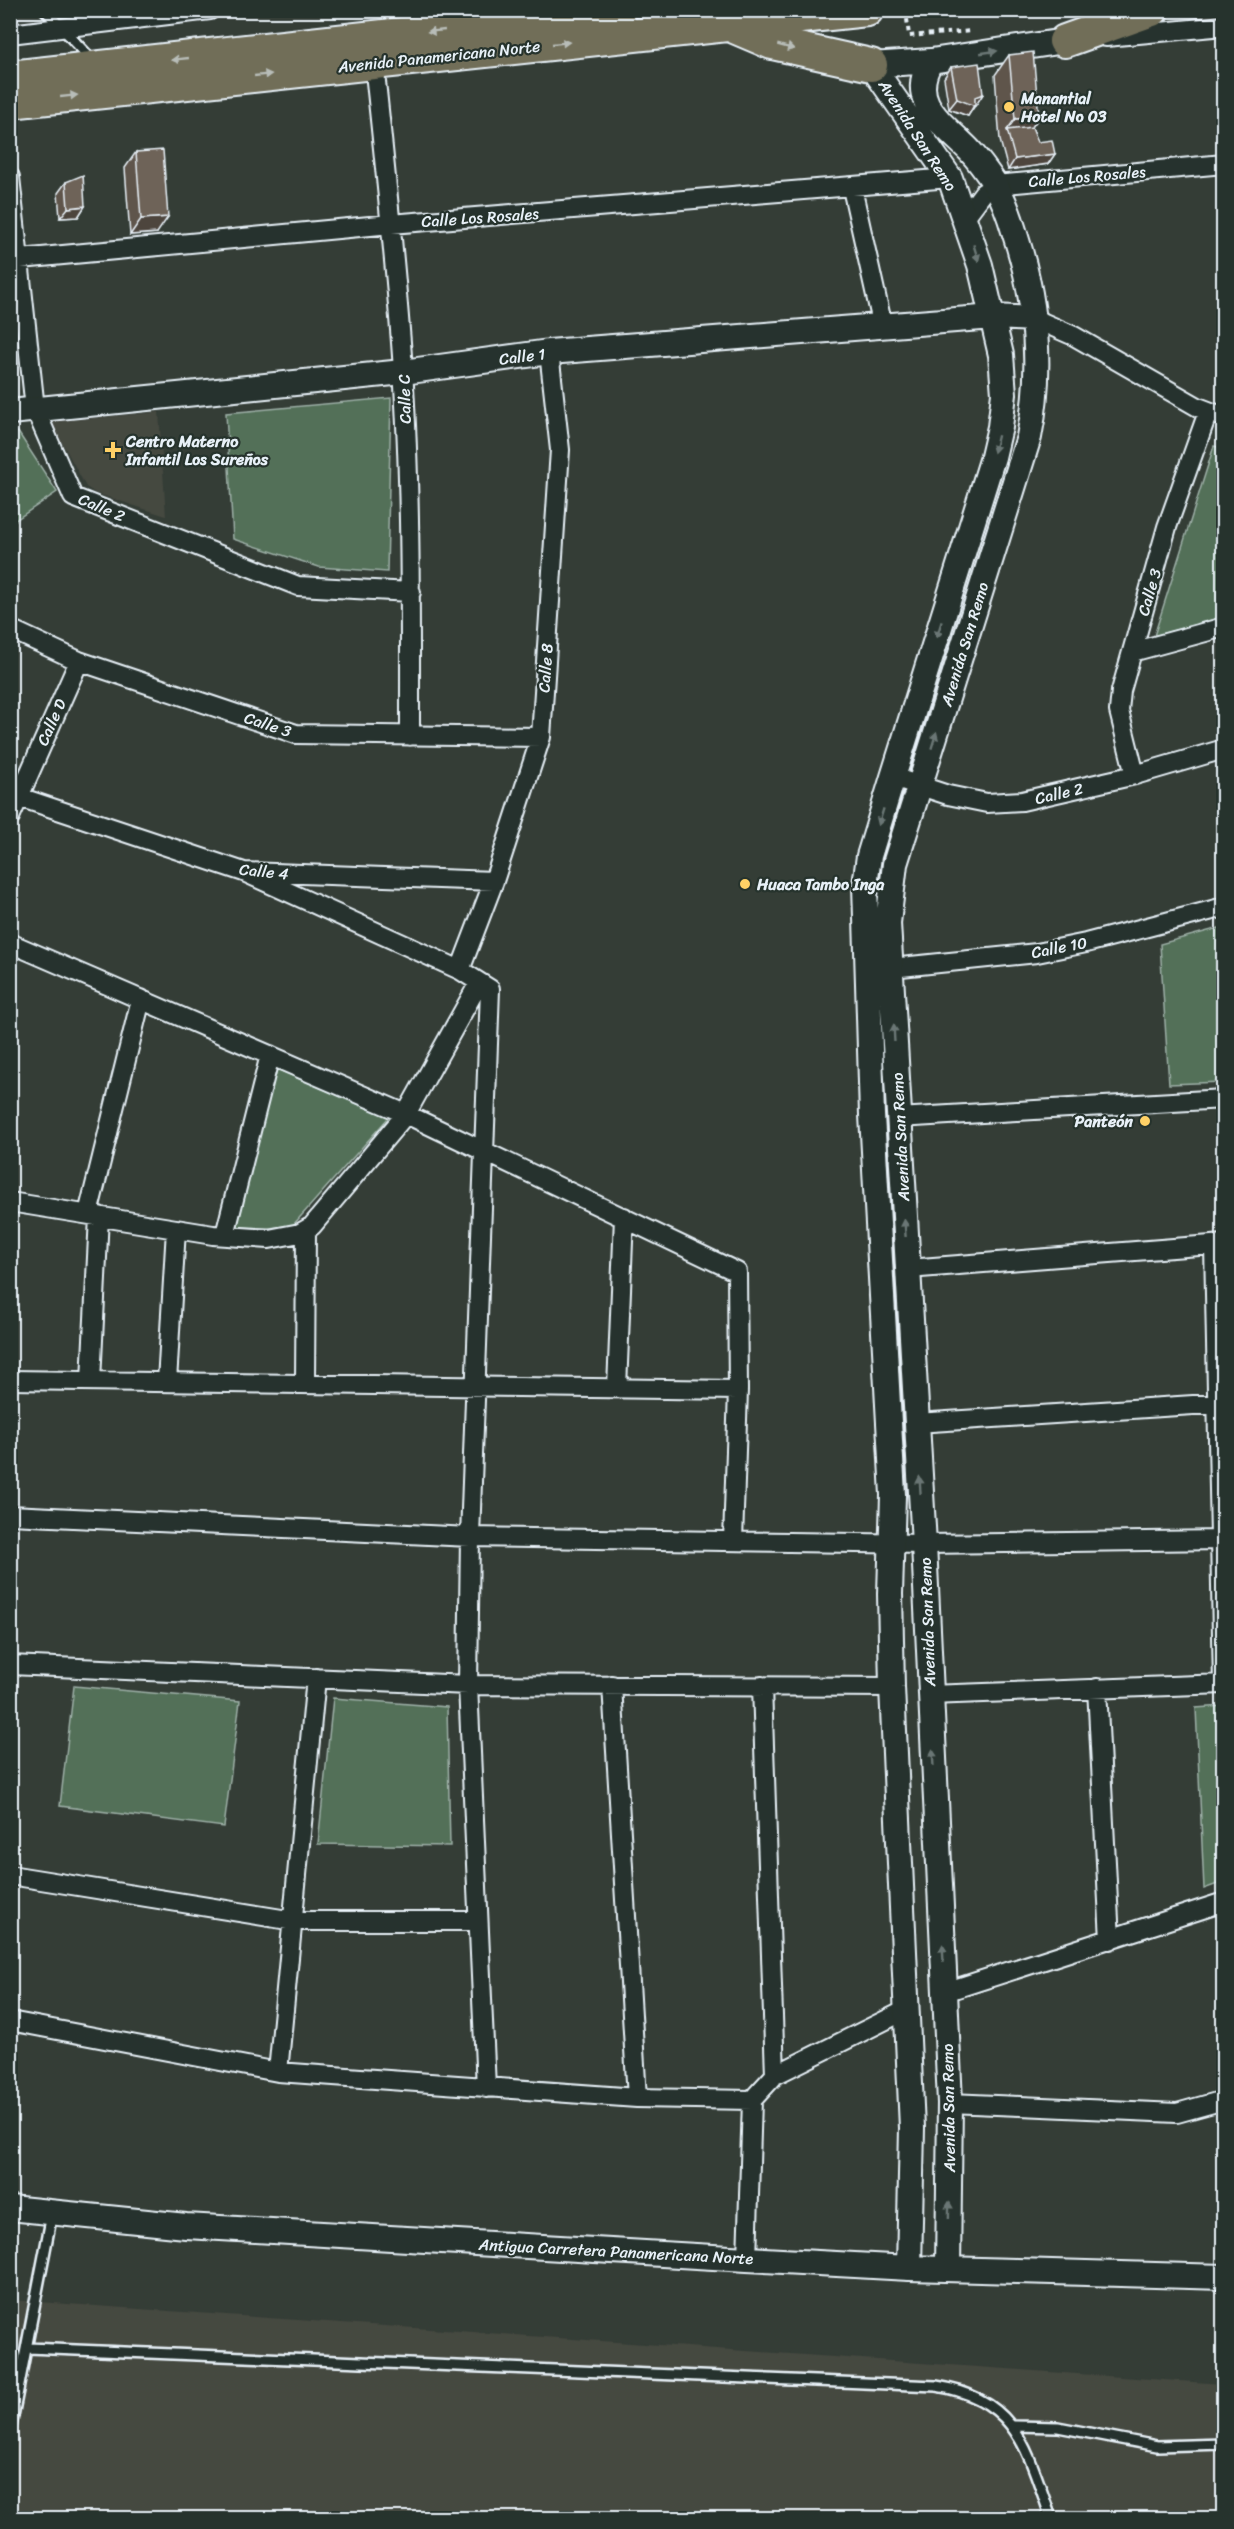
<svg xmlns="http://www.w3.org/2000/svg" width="1234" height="2529" viewBox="0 0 1234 2529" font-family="Sriracha,sans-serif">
  <rect width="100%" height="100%" fill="#343d36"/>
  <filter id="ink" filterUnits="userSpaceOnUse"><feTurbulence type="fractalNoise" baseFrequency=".0167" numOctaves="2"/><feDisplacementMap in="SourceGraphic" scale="12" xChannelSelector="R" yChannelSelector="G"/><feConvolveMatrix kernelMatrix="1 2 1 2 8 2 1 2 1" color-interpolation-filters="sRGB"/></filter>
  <g filter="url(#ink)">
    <!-- built -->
    <path fill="#454840" d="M159 412 166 516 95 493 86 487 51 422Z
      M10 2300 1223 2384V2518H11Z"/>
    <!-- green -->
    <path fill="#537058" stroke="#9eb0a8" stroke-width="1.5" d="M391 398 387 572 319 567 233 539 226 413Z
      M18 432 57 492 11 523V433Z
      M1214 446 1223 448V617L1154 636Z
      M1223 927V1082L1169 1084 1160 944Z
      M274 1068 389 1117 293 1225 270 1228 233 1227Z
      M74 1686 240 1701 224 1827 60 1806Z
      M333 1698 447 1707 450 1846 318 1844Z
      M1223 1706V1882L1204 1889 1196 1708Z"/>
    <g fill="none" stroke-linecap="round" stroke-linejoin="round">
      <!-- lane casing -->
      <g stroke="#e8f1f8" stroke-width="14">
        <path id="lane" d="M45 10 93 61
          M28 2348 936 2386C1017 2398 1027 2450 1051 2518
          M1014 2426 1058 2427 1157 2446 1224 2444
          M10 2432 52 2214"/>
      </g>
      <!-- street casing -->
      <g stroke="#e8f1f8" stroke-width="22">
        <path id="street" d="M10 34 210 10
          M1106 37 1224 26
          M374 63C385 165 396 267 403 370 411 491 410 614 410 736
          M10 177 35 409 73 497 298 586 411 592
          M852 188 883 327
          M965 217 983 193 995 185 1224 164
          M10 260 391 224 950 178
          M1035 319 1074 336 1198 407 1224 417
          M10 629 79 661 296 734 541 737
          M1132 652 1224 627
          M1135 775 1119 711 1121 691 1167 527 1208 412
          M893 777 948 795 987 803 1022 801 1135 775 1224 749
          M10 794 244 872 494 881
          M10 817 79 661
          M244 872 460 970 490 989 470 1537 468 1685 486 2088
          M10 943 406 1114 737 1272 738 1390 733 1541
          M891 968 1037 953 1086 943 1224 907
          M460 970 494 881 541 737 560 450 549 352
          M898 1118 1224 1099
          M10 1202 213 1235 269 1239 300 1233 312 1226 406 1114 479 983
          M88 1214 141 999
          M225 1235 270 1055
          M1214 1245 1223 1684
          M908 1269 1224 1244
          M10 1380 738 1390
          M91 1381 99 1216
          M167 1382 176 1229
          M305 1384 306 1230
          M617 1388 624 1217
          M916 1423 1224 1403
          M10 1515 470 1537 924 1544 1224 1540
          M10 1665 468 1685 892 1687
          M612 1685 637 2098
          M762 1686 775 2075
          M1097 1688 1110 1940
          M929 1695 1224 1684
          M10 1875 294 1921H478
          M945 1992 1224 1902
          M10 2021 278 2072 637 2098 752 2100
          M278 2072 316 1678
          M950 2103 1177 2113 1224 2100
          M747 2259 752 2100 775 2075 908 2009"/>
      </g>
      <!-- secondary casing -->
      <g stroke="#e8f1f8" stroke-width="28">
        <path id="secondary" d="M931 61C906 102 944 124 970 151 979 161 987 172 995 184 1004 199 1010 217 1015 234 1037 302 1043 368 1029 437L895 864 888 923 924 1544 945 1992 950 2103 948 2269
          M10 412 403 372 549 352 994 317 1035 319
          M10 2208 186 2226 747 2259 909 2268 1224 2277
          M909 2268 912 2128 892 1687 890 1594 893 1495 872 1115 865 885 869 856 893 777 993 457 1000 427 1004 394 1001 355 980 265 950 178 871 65 931 61 1065 41"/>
      </g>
      <!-- highway casing -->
      <g stroke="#e8f1f8" stroke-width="36">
        <path id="highway" d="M732 26 772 43 871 65
          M1065 41 1152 10
          M10 77 620 10
          M10 102 867 10"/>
      </g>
      <!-- path -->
      <path stroke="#e8f1f8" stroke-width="4" stroke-dasharray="4.5 4.5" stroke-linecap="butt" d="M906 10 909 36 972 31"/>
      <!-- lane -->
      <use href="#lane" stroke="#26332d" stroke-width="9"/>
      <!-- street -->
      <use href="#street" stroke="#26332d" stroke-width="18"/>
      <!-- secondary -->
      <use href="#secondary" stroke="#26332d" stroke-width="24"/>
      <!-- highway -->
      <use href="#highway" stroke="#716e59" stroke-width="32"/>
    </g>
    <!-- wall -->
    <path fill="#5f554c" stroke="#e8f1f8" stroke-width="1.5" d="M1009 55 1039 117 1032 127 1038 142 1055 154 1048 164 1008 170 1000 140 995 75Z
      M951 67 983 94 968 116 949 109 944 78Z
      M136 152 157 233 130 235 125 168Z
      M66 182 85 206 78 217 60 218 58 193Z"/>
    <!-- shaded-wall -->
    <path fill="#4d453e" stroke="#e8f1f8" stroke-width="1.5" d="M983 94 976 105H974L968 116 949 109 957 99Z
      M1039 117 1024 138 1007 130 1015 119Z
      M1055 154 1048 164 1008 170 1015 159Z
      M85 206 78 217 60 218 68 208Z
      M168 217 157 233 130 235 141 219Z"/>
    <!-- building -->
    <path fill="#6e6358" stroke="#e8f1f8" stroke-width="1.5" d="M1033 52 1039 117 1015 119 1009 55Z
      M979 63 983 94 975 97V106L957 99 951 67Z
      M1032 127 1038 142 1052 140 1055 154 1015 159 1007 130Z
      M163 150 168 217 141 219 136 152Z
      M83 175 85 206 68 208 66 182Z"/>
    <!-- one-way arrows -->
    <defs><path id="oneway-solid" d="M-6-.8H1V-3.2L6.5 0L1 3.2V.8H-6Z" transform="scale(1.5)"/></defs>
    <g fill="#b8bdb8">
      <use href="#oneway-solid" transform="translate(436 31) rotate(174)"/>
      <use href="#oneway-solid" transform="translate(561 43) rotate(-6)"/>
      <use href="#oneway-solid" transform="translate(786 47) rotate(15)"/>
      <use href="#oneway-solid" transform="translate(180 59) rotate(174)"/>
      <use href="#oneway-solid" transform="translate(263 75) rotate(-6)"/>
      <use href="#oneway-solid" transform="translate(69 96) rotate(-6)"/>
    </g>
    <g fill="#6a7674">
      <use href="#oneway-solid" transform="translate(989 52) rotate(-8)"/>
      <use href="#oneway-solid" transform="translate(976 253) rotate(73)"/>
      <use href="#oneway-solid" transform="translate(996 444) rotate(104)"/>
      <use href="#oneway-solid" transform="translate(939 630) rotate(107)"/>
      <use href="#oneway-solid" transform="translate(934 740) rotate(-73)"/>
      <use href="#oneway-solid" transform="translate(881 817) rotate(107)"/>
      <use href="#oneway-solid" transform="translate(894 1033) rotate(-93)"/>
      <use href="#oneway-solid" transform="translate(905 1228) rotate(-94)"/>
      <use href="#oneway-solid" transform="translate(920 1485) rotate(-94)"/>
      <use href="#oneway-solid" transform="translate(933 1758) rotate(-93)"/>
      <use href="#oneway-solid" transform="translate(943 1953) rotate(-93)"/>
      <use href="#oneway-solid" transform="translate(949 2210) rotate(-89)"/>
    </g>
  </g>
  <!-- markers -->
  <g fill="#ffd166" stroke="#26332d" stroke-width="2">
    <circle cx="1009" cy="107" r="6"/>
    <path d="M110 441h6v6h6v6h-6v6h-6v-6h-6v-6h6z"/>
    <circle cx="745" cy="884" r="6"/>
    <circle cx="1145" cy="1121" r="6"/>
  </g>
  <g text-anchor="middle" stroke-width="4.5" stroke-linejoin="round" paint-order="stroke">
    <!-- street labels -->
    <g font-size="16" fill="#e8f1f8" stroke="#26332d">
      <text transform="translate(439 56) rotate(-6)" y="6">Avenida Panamericana Norte</text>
      <text transform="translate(918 135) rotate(57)" y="6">Avenida San Remo</text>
      <text transform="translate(1087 176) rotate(-5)" y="6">Calle Los Rosales</text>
      <text transform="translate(480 217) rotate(-4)" y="6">Calle Los Rosales</text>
      <text transform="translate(522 356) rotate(-7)" y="6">Calle 1</text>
      <text transform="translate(404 399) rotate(-92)" y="6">Calle C</text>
      <text transform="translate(102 507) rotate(23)" y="6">Calle 2</text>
      <text transform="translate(1149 592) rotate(-74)" y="6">Calle 3</text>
      <text transform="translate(964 644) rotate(-73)" y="6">Avenida San Remo</text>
      <text transform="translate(545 668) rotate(-86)" y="6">Calle 8</text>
      <text transform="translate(51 722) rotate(-66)" y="6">Calle D</text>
      <text transform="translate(268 724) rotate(18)" y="6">Calle 3</text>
      <text transform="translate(1059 793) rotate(-13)" y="6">Calle 2</text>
      <text transform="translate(264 871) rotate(6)" y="6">Calle 4</text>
      <text transform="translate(1059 947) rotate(-11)" y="6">Calle 10</text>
      <text transform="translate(900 1137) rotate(-93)" y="6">Avenida San Remo</text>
      <text transform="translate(927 1622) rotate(-92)" y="6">Avenida San Remo</text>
      <text transform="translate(948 2108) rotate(-91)" y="6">Avenida San Remo</text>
      <text transform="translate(616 2251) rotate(3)" y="6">Antigua Carretera Panamericana Norte</text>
    </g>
    <!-- poi labels -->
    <g font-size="16" font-weight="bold" fill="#e8f1f8" stroke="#26332d" text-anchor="start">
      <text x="1021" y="104">Manantial<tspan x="1021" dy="18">Hotel No 03</tspan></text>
      <text x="126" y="447">Centro Materno<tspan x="126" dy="18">Infantil Los Sureños</tspan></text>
      <text x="757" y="890">Huaca Tambo Inga</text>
      <text x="1133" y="1127" text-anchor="end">Panteón</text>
    </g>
  </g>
  <!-- margin -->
  <rect width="1234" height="2529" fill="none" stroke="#26332d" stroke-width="36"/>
  <rect x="18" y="18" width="1198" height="2493" fill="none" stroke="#e8f1f8" stroke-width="2" filter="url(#ink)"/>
</svg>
